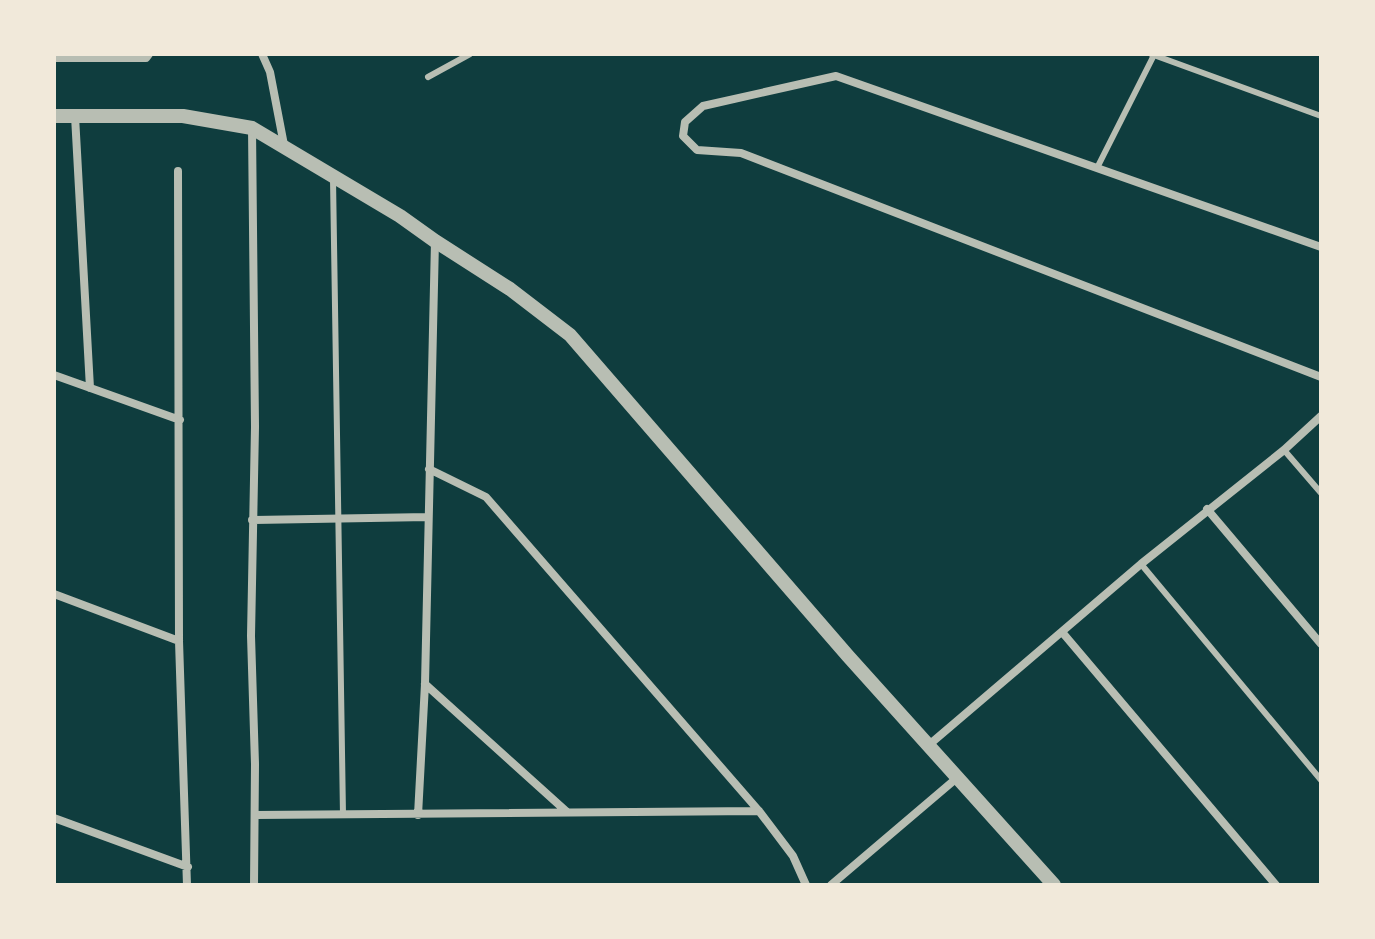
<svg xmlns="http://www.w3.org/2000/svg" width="1375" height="939" viewBox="0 0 1375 939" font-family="'Exo 2',sans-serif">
  <rect width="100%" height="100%" fill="#0f3d3e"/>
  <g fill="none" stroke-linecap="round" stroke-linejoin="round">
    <!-- service -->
    <path stroke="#b8beb3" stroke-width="6" d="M1151 54 1321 116
      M428 77 470 54
      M1097 168 1154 55
      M333 179 343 815
      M1284 450 1321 493
      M1141 564 1321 780"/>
    <!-- minor -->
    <path stroke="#b8beb3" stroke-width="8" d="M262 54 270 72 284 145
      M54 58H146L149 54
      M75 116 90 388
      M252 128 255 427 251 636 255 764 254 885
      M178 171 179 641 187 885
      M1321 247 836 76 703 106 685 122 683 136 697 150 741 153 1321 377
      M54 375 180 420
      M429 469 486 497 759 811 793 856 806 885
      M1207 509 1321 644
      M252 520 428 517
      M54 594 179 641
      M1062 632 1276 885
      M425 684 567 812
      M930 744 1141 564 1284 450 1321 416
      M255 815 759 811
      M418 815 425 684 435 241
      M54 818 188 867
      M831 885 958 777"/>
    <!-- tertiary -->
    <path stroke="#b8beb3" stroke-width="14" d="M54 116H183L252 128 400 216 435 241 510 289 570 335 848 656 1054 885"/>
  </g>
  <!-- border -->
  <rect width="1375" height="939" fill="none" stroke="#f1e9da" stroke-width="112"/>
</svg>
